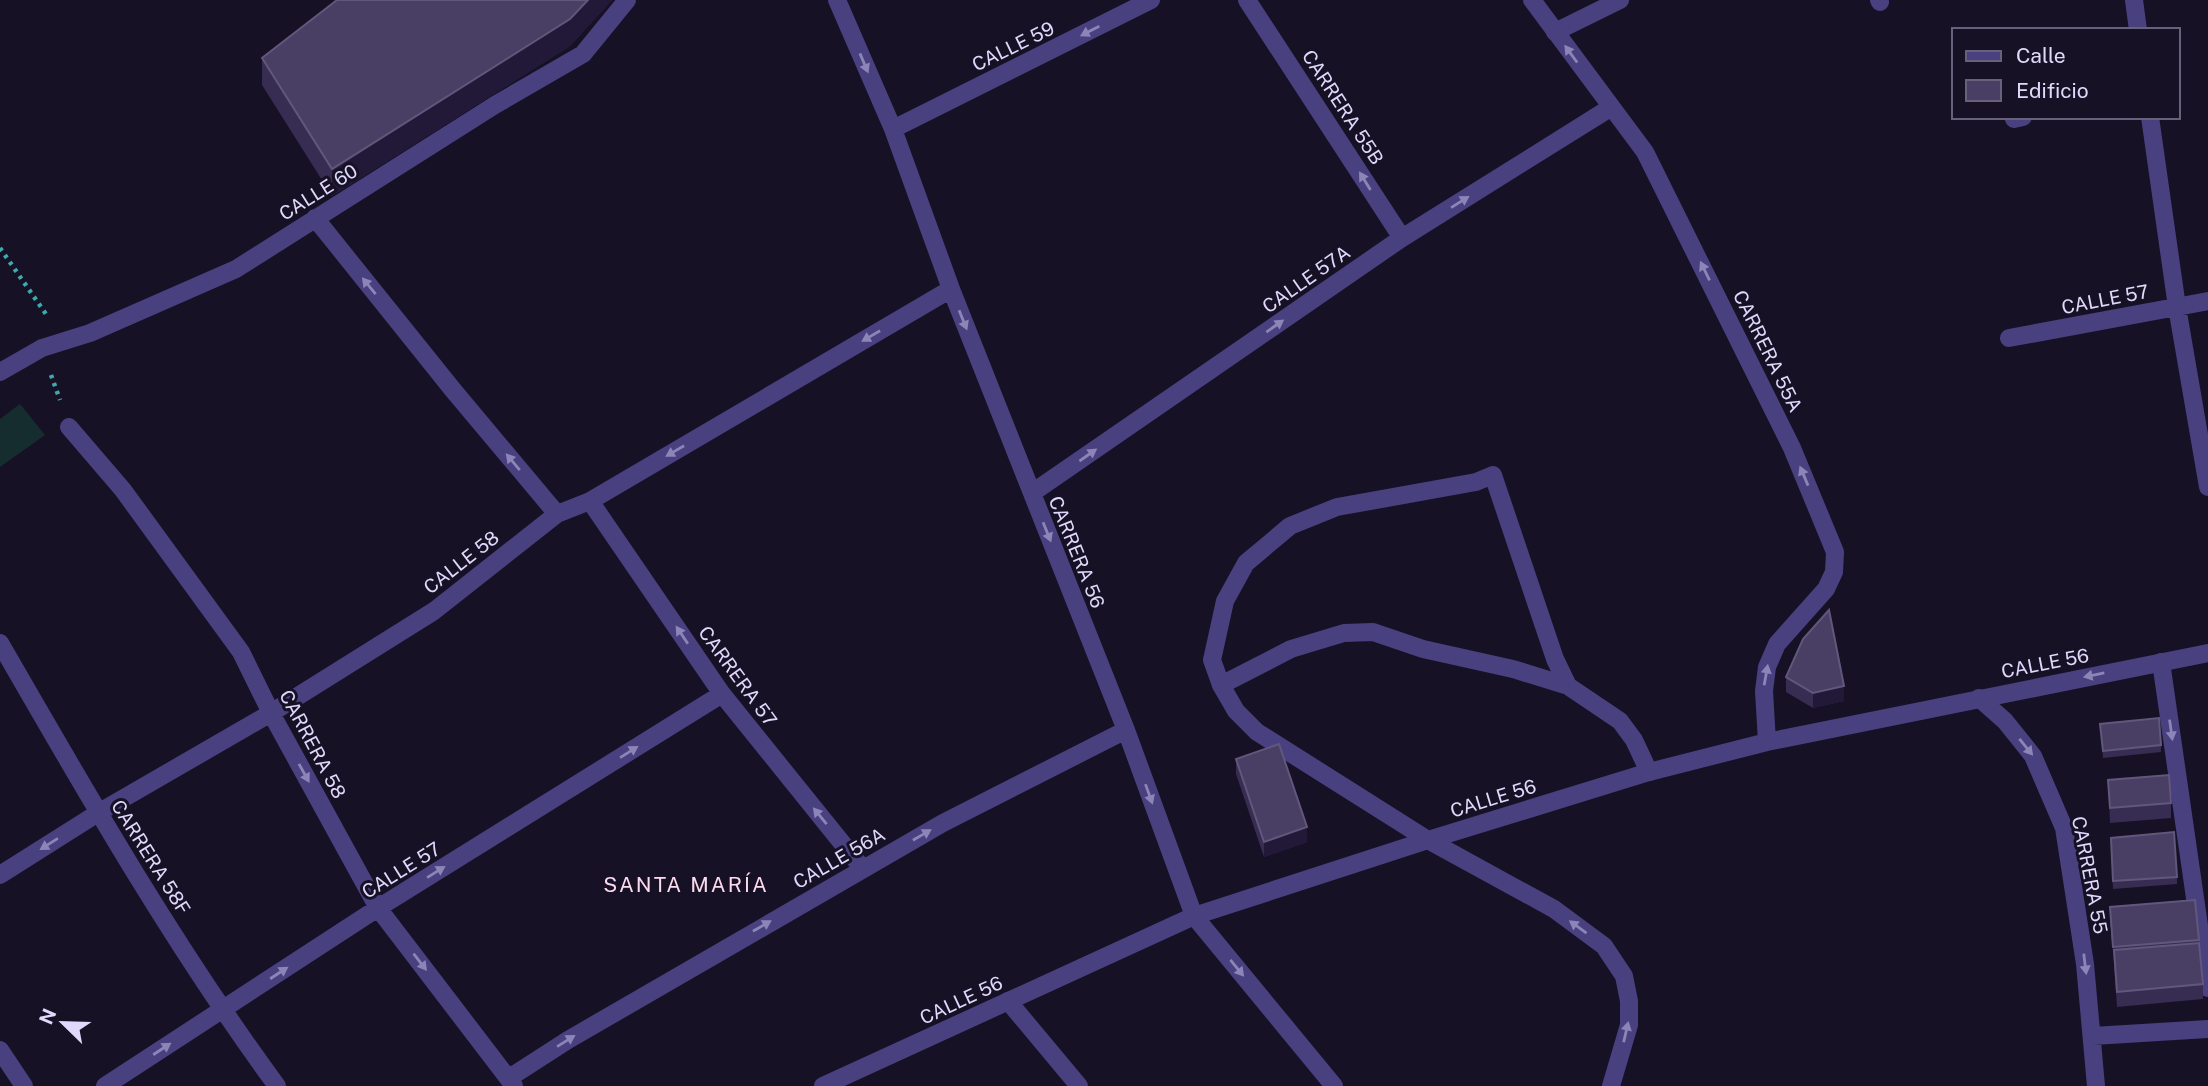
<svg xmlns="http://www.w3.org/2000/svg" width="2208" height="1086" viewBox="0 0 2208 1086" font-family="'Public Sans',sans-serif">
  <rect width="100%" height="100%" fill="#171125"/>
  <!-- green -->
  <path fill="#152d2f" d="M20 404 45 435 0 467V419Z"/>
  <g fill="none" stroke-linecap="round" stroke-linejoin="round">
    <!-- path -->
    <path stroke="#3aabaf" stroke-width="4.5" stroke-dasharray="3.5 5" stroke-linecap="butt" d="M0 248 48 317
      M51 375 60 400"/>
    <!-- pedestrian -->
    <path stroke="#494080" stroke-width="18" d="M1221 685 1236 711 1257 732 1428 840"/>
    <!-- minor -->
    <path stroke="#494080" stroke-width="18" d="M837 0 893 129 951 289 1126 730 1194 916 1334 1086
      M1247 0 1402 238
      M1879 0 1880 2
      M2134 0 2138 30
      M1555 32 1620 0
      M2150 117 2177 307 2208 487
      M2014 119 2023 117
      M893 129 1151 0
      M315 218 453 390 557 514
      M2009 338 2208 301
      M0 372 42 348 90 333 236 269 495 105 583 54 627 0
      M69 427 123 490 241 652 271 713 378 908 514 1086
      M1032 493 1402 238 1610 108
      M590 501 722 694 863 869
      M0 643C87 794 174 946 277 1086
      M2161 662 2208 988
      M1568 686 1555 659 1493 475 1476 482 1337 507 1290 526 1246 563 1225 601 1212 660 1221 685 1291 649 1344 633 1373 632 1423 649 1513 669 1568 686 1620 721 1634 740 1649 772
      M1979 698 2005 721 2033 756 2064 828 2085 964 2096 1086
      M1428 840 1554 909 1604 946 1624 976 1629 1001V1025L1611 1086
      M0 875 98 813 271 713 434 611 557 514 590 501 951 289
      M1008 1001 1079 1086
      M2093 1036 2208 1029
      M0 1050 24 1086
      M509 1078 568 1040 943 823 1126 730
      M105 1086 378 908 722 694"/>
    <!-- tertiary -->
    <path stroke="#494080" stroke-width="18" d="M1532 0 1645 152 1792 448 1835 552 1834 572 1826 589 1777 644 1767 667 1764 691 1767 742
      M823 1086 1194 916 1428 840 1649 772 1767 742 2208 653"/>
  </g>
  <!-- wall -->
  <path fill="#372c52" d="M337 0H612L570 46 332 196 262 85V58Z
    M1786 677 1844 701 1813 708 1786 692Z
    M2100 724 2161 745V752L2103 758Z
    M1236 759 1307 842 1264 857 1236 774Z
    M2108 780 2171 803V818L2110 823Z
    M2111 845 2177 877V884L2113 889Z
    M2195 900 2203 984V999L2117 1007 2114 962 2110 922V907Z"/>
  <!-- shaded-wall -->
  <path fill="#221938" d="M588 0H612L570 46 332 196V169Z
    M1844 686V701L1813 708V693Z
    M1307 827V842L1264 857V842Z"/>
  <!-- building -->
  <path fill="#493f64" stroke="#61577c" stroke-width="2" d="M337 0H588L570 19 332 169 262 58Z
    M1829 610 1844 686 1813 693 1786 677 1803 639Z
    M2159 718 2161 745 2103 751 2100 724Z
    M1279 744 1307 827 1264 842 1236 759Z
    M2169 775 2171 803 2110 808 2108 780Z
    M2174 832 2177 877 2113 881 2111 838Z
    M2195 900 2199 940 2113 947 2110 907Z
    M2199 943 2203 984 2117 992 2114 950Z"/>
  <!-- one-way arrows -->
  <defs><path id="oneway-solid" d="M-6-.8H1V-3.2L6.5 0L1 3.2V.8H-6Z" transform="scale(1.75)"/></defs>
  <g fill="#8d85b8">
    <use href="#oneway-solid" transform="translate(1090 31) rotate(153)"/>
    <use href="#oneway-solid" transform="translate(1571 54) rotate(-126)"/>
    <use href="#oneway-solid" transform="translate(864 63) rotate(67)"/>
    <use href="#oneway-solid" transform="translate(1365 181) rotate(-122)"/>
    <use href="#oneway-solid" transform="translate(1460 202) rotate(-32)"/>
    <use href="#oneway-solid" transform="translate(1705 271) rotate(-116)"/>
    <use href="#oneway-solid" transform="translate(369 286) rotate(-129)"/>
    <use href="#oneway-solid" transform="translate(963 320) rotate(68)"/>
    <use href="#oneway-solid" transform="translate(1275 326) rotate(-35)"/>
    <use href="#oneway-solid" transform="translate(871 336) rotate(150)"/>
    <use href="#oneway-solid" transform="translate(675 451) rotate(150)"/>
    <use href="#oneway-solid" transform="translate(1088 455) rotate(-35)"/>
    <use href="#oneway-solid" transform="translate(513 462) rotate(-130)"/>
    <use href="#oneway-solid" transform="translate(1804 476) rotate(-113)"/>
    <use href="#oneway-solid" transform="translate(1047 532) rotate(68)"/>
    <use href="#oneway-solid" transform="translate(682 635) rotate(-124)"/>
    <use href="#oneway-solid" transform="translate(1766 675) rotate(-80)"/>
    <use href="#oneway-solid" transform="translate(2094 675) rotate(169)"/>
    <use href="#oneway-solid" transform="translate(2171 730) rotate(82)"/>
    <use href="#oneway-solid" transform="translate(2026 747) rotate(51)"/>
    <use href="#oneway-solid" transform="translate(629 752) rotate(-32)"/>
    <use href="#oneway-solid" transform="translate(304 773) rotate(61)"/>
    <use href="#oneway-solid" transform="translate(1149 794) rotate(70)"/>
    <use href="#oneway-solid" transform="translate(820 816) rotate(-129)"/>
    <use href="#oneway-solid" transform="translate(922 835) rotate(-30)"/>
    <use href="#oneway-solid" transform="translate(49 844) rotate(148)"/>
    <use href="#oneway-solid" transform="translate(436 872) rotate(-32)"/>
    <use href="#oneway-solid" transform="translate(762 926) rotate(-30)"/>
    <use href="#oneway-solid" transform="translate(1578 927) rotate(-144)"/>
    <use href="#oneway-solid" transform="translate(420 962) rotate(52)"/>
    <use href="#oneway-solid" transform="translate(2085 964) rotate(83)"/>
    <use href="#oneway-solid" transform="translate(1237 968) rotate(51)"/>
    <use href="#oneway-solid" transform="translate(279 973) rotate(-33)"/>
    <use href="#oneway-solid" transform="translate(1626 1032) rotate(-77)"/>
    <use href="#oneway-solid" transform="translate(566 1041) rotate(-32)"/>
    <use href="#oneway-solid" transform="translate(162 1049) rotate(-33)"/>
  </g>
  <g text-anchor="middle" stroke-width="6" stroke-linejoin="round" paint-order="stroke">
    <!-- street labels -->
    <g font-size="19" fill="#e0d9fc" stroke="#171125">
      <text transform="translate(1013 46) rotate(-26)" y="7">CALLE 59</text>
      <text transform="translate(1343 107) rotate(57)" y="7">CARRERA 55B</text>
      <text transform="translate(318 192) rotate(-32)" y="7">CALLE 60</text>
      <text transform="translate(1306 279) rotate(-35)" y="7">CALLE 57A</text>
      <text transform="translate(2105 299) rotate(-11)" y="7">CALLE 57</text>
      <text transform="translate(1768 351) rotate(64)" y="7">CARRERA 55A</text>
      <text transform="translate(1077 552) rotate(68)" y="7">CARRERA 56</text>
      <text transform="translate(461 562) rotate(-38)" y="7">CALLE 58</text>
      <text transform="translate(2045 663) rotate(-11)" y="7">CALLE 56</text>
      <text transform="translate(738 676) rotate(54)" y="7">CARRERA 57</text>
      <text transform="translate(313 744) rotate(62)" y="7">CARRERA 58</text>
      <text transform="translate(1493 798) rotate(-17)" y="7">CALLE 56</text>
      <text transform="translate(151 857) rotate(58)" y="7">CARRERA 58F</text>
      <text transform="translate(839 858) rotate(-30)" y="7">CALLE 56A</text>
      <text transform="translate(401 870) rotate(-32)" y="7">CALLE 57</text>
      <text transform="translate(2090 875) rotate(79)" y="7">CARRERA 55</text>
      <text transform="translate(961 1000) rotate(-25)" y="7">CALLE 56</text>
    </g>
    <!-- neighbourhood labels -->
    <g font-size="21" letter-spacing="2" fill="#fcdaed" stroke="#171125">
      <text x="686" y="892">SANTA MARÍA</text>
    </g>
  </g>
  <!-- legend -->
  <rect x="1952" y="28" width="228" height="91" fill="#171125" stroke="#67617b" stroke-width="2"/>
  <rect x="1966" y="51" width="35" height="10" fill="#494080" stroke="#67617b" stroke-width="2"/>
  <text x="2016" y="63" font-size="21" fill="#e0d9fc">Calle</text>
  <rect x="1966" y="80" width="35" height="21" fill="#493f64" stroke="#67617b" stroke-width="2"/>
  <text x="2016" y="98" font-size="21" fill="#e0d9fc">Edificio</text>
  <!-- north arrow -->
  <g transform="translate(63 1023) rotate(293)" stroke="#171125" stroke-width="5" paint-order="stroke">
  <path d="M0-5L12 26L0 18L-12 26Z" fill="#e0d9fc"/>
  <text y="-10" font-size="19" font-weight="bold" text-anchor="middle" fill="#e0d9fc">N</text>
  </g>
</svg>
